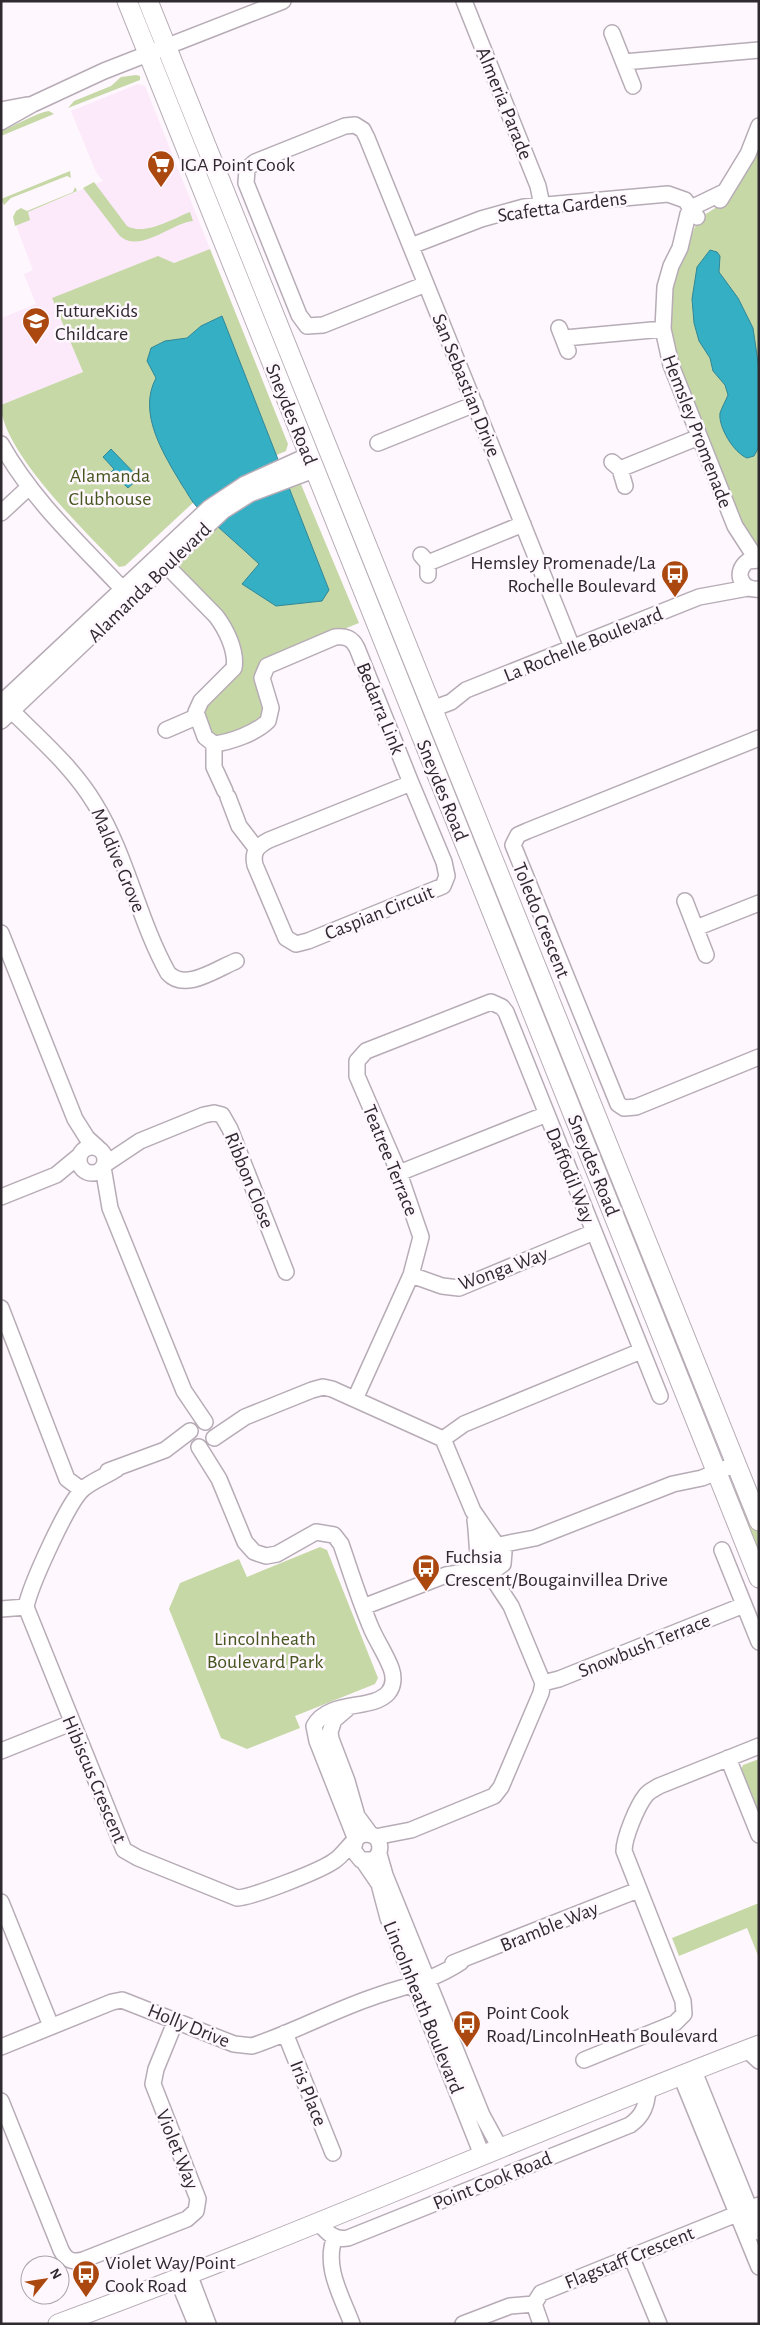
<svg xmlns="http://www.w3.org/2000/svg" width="760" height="2325" viewBox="0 0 760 2325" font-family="'Alegreya Sans',sans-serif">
  <rect width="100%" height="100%" fill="#fef7fe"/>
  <!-- built -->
  <path fill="#fceafb" d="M138 84 145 86 210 249 174 263 52 298 83 372 1 405V318L36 304 24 274 33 270 13 217 103 181 96 172 71 111Z"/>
  <!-- green -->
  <path fill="#c7d8a7" d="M136 75 140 76V80L68 108 74 101 111 86 121 77Z
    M49 111 54 114 1 136V131C12 127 41 111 49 111Z
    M759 139V555L752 550 671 351 669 290 697 222 701 217 720 205Z
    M70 171 71 178 67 176 11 198 4 205 1 199Z
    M94 182 127 226C145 236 172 219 190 212L193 221C171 223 139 255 119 235L83 188Z
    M75 187 77 191 28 212 30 220 15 226 13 217 16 211 21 208 27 211 73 192Z
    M210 249 288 444 286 451 241 470 196 500 125 566 119 567C87 533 1 451 1 405L83 372 52 298 158 256 174 263Z
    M300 482 359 623 262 662C248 677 263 687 264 703 265 708 264 713 263 719L227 736 213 737 202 708 239 667 183 574 180 568 181 557 223 518Z
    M338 488 415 681 406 684 329 492Z
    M481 846 650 1269 656 1295 653 1297 473 849Z
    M740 1488 759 1535V1559L731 1491Z
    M320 1547 327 1550 378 1678 375 1684 295 1716 300 1728 247 1749 221 1738 169 1609 180 1583 239 1559 247 1577Z
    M759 1759V1818L740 1772 743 1765Z
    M759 1903V1958L747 1928 679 1956 672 1938Z"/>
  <!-- water -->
  <path fill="#34afc3" stroke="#328797" d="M710 250 717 252 720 256 719 272 738 298 753 328 759 369V447L754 456 747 458C734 453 718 427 720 413 722 407 726 400 728 395L725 385 713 371 710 358 699 341 694 323 692 299 697 267Z
    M222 316 329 590 322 601 276 606 242 584 259 564C239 545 217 527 197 507 191 501 187 492 182 485 164 455 137 413 156 378L147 361 151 348 165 341 187 338 201 326Z
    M111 449 139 478 128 488 111 472 114 469 103 457Z"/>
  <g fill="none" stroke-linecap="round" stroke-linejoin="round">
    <!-- minor casing -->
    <g stroke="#b7acb6" stroke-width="18">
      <path id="minor" d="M464 1 538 186 542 205
        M612 33 633 86
        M624 62 759 50
        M1 110 27 105
        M1 122 33 104 104 71 283 1
        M724 192 693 207 688 214 680 248 671 266 665 287 663 329 671 365 735 526 757 560
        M720 200 748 154 759 126
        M411 246 481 219 524 207 668 194 685 200 697 217
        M426 284 323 325 307 326 299 315 246 183 247 169 255 162 345 126 355 125 363 130 367 138C436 308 504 477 572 647
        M559 328 568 351
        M565 338 663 329
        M378 443 475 404
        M1 444C34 503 85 548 130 597
        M612 462 620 469 625 486
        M620 469 699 437
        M1 513 29 487
        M421 555 428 563V575
        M160 559 216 616C226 629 237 651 234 668L201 701 196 712 205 737 214 744V767L225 791
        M759 560 748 561C733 572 741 591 759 589
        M428 563 523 524
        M3 702C34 734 72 765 95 804 127 856 138 919 168 973 185 992 216 969 236 961
        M1 703 209 508 245 484 309 455
        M432 709 451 702 466 690 699 597 748 588
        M1 721 223 511 250 494 314 470
        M166 730 196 717
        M759 738 527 831 518 835 513 845 618 1104 624 1108 636 1107 759 1057
        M214 744C231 742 256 733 268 721L271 708 262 678 267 666 335 637C346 636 352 638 357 648L411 783
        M411 783 444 862 447 876 443 886 308 941 296 944 286 938 255 865C252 852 257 846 269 840Z
        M228 797 239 826 256 848
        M685 901 706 955
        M696 928 759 903
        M1 933 75 1119 87 1138 98 1148
        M79 1160a13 13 0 1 1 26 0a13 13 0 1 1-26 0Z
        M104 1165 140 1141 204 1115 214 1113 222 1115 230 1129 286 1272
        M103 1167 110 1208 184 1391 205 1422
        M399 1173 547 1114
        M1 1197 56 1175 79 1156
        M411 1275 442 1286 459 1288 594 1232
        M1 1308 67 1479 82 1490
        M355 1399 411 1275 421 1237 399 1173 357 1076V1061L366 1051 491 1002 502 1007 506 1012 660 1396
        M214 1438 245 1417 312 1390 323 1387 332 1389 443 1439 473 1511 496 1544
        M443 1439 464 1424 641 1351
        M199 1447 219 1479 245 1542 254 1552 266 1556 277 1554 316 1532 334 1535 341 1544C351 1573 360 1602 372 1630 378 1643 386 1655 391 1668 394 1676 394 1686 388 1693 372 1711 329 1699 314 1726L317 1741 356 1840
        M117 1469C106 1476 92 1481 83 1489 68 1502 30 1586 26 1607L124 1850 138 1858 237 1898C253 1897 320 1871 334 1861 344 1855 353 1838 362 1835 379 1829 386 1851 373 1860H361L353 1850 355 1842
        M108 1471 165 1450 190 1431
        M475 1520C477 1531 477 1560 480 1566L493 1571 503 1564 504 1552 499 1545 486 1544 479 1550
        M499 1545 535 1538 673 1484 702 1478 736 1464
        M722 1550 759 1642
        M363 1607 446 1575 484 1569
        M1 1609 26 1607
        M543 1683 559 1679 744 1605
        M347 1709 334 1720 330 1732 331 1739 347 1781 357 1816 371 1835
        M1 1751 71 1723
        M728 1758 759 1835
        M375 1837 411 1830 494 1796 501 1787 541 1693 543 1683 511 1606 488 1571
        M379 1854 385 1875 482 2115 500 2148
        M364 1862 379 1884 388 1918 482 2155
        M1 1902 51 2026
        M453 1963 638 1890
        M285 2033 333 2153
        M1 2047 112 2002 122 2000 234 2044 252 2046C294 2032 334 2010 376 1996 406 1986 434 1980 461 1962
        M747 2050 759 2061
        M584 2060 675 2023 684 2014 683 2001 624 1851C624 1838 637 1806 646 1795 649 1791 654 1789 659 1786L759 1746
        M694 2071 759 2232
        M681 2076 759 2267
        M1 2101 61 2250C66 2260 72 2263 83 2260L187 2219 196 2211 198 2199 153 2084 156 2069 176 2020
        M319 2223C327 2232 334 2241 348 2238L630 2125C643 2116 647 2105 648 2089
        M335 2237C323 2266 342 2297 352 2324
        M631 2256 659 2324
        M189 2274 208 2324
        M177 2278 196 2324
        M463 2324 510 2306 534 2304
        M541 2324 534 2304 541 2293 759 2205"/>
    </g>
    <!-- major casing -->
    <g stroke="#b7acb6" stroke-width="21">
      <path id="major" d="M127 1 759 1578
        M148 1 759 1521
        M58 2324C294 2237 524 2135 759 2045"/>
    </g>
    <!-- minor -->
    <use href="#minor" stroke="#fff" stroke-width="15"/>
    <!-- major -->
    <use href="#major" stroke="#fff" stroke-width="19"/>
  </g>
  <!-- icons -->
  <defs>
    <g id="supermarket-pin" transform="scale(1.4375)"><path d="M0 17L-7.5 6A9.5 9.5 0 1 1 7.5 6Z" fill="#ab480f" stroke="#fef7fe"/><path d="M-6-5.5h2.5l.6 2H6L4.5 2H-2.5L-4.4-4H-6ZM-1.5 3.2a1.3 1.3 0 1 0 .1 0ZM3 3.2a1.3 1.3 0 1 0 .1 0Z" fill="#fff"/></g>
    <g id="school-pin" transform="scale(1.4375)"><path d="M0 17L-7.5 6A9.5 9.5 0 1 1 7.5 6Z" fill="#ab480f" stroke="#fef7fe"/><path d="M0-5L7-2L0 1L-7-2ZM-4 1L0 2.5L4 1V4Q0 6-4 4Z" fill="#fff"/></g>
    <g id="bus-pin" transform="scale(1.4375)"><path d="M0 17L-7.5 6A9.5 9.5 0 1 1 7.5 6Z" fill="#ab480f" stroke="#fef7fe"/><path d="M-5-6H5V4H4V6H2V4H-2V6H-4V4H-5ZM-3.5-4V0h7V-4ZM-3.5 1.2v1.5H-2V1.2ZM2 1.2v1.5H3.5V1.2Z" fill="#fff"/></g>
  </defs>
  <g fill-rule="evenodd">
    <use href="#supermarket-pin" x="161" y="164"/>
    <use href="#school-pin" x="36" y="321"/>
    <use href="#bus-pin" x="675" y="574"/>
    <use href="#bus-pin" x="426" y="1568"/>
    <use href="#bus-pin" x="467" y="2024"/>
    <use href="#bus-pin" x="86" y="2274"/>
  </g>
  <g text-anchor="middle" stroke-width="5" stroke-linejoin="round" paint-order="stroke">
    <!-- street labels -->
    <g font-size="20" fill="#2f2a2f" stroke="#fef7fe">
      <text transform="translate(505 103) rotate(68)" y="7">Almeria Parade</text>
      <text transform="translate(562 206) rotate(-8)" y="7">Scafetta Gardens</text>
      <text transform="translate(467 385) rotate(68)" y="7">San Sebastian Drive</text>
      <text transform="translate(292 414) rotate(68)" y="7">Sneydes Road</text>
      <text transform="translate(698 431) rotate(69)" y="7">Hemsley Promenade</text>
      <text transform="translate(149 582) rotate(-44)" y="7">Alamanda Boulevard</text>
      <text transform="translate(583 644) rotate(-22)" y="7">La Rochelle Boulevard</text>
      <text transform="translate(381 708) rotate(68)" y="7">Bedarra Link</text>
      <text transform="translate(443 790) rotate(68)" y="7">Sneydes Road</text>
      <text transform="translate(119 860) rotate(67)" y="7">Maldive Grove</text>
      <text transform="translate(379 912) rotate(-22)" y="7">Caspian Circuit</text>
      <text transform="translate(542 920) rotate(68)" y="7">Toledo Crescent</text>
      <text transform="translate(391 1160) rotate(68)" y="7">Teatree Terrace</text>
      <text transform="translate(594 1165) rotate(68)" y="7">Sneydes Road</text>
      <text transform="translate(571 1175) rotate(68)" y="7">Daffodil Way</text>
      <text transform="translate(250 1180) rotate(68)" y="7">Ribbon Close</text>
      <text transform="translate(503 1268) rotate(-20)" y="7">Wonga Way</text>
      <text transform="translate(644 1645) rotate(-22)" y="7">Snowbush Terrace</text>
      <text transform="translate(95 1779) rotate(67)" y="7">Hibiscus Crescent</text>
      <text transform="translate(549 1926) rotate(-22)" y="7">Bramble Way</text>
      <text transform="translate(424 2007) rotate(68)" y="7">Lincolnheath Boulevard</text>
      <text transform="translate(189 2025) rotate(22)" y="7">Holly Drive</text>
      <text transform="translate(309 2093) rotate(68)" y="7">Iris Place</text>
      <text transform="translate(178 2149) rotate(68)" y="7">Violet Way</text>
      <text transform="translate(492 2180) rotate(-22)" y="7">Point Cook Road</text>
      <text transform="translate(629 2257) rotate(-22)" y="7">Flagstaff Crescent</text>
    </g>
    <!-- poi labels -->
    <g font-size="20" fill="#2f2a2f" stroke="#fef7fe" text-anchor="start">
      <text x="180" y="171">IGA Point Cook</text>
      <text x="55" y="317">FutureKids<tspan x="55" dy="23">Childcare</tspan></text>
      <text x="656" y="569" text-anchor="end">Hemsley Promenade/La<tspan x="656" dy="23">Rochelle Boulevard</tspan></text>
      <text x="445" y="1563">Fuchsia<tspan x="445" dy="23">Crescent/Bougainvillea Drive</tspan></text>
      <text x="486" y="2019">Point Cook<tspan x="486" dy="23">Road/LincolnHeath Boulevard</tspan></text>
      <text x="105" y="2269">Violet Way/Point<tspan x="105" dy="23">Cook Road</tspan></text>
    </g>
    <!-- park labels -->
    <g font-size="20" fill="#45551d" stroke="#fef7fe">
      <text x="110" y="482">Alamanda<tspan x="110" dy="23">Clubhouse</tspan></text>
      <text x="265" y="1645">Lincolnheath<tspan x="265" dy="23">Boulevard Park</tspan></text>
    </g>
  </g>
  <!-- border -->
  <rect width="760" height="2325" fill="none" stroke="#2f2a2f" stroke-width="5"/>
  <!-- north arrow -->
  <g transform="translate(45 2280) rotate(60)"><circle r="24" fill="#fef7fe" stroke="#aba5ab"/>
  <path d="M0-4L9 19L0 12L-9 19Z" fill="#ab480f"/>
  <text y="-8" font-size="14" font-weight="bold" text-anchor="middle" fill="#2f2a2f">N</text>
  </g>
</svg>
